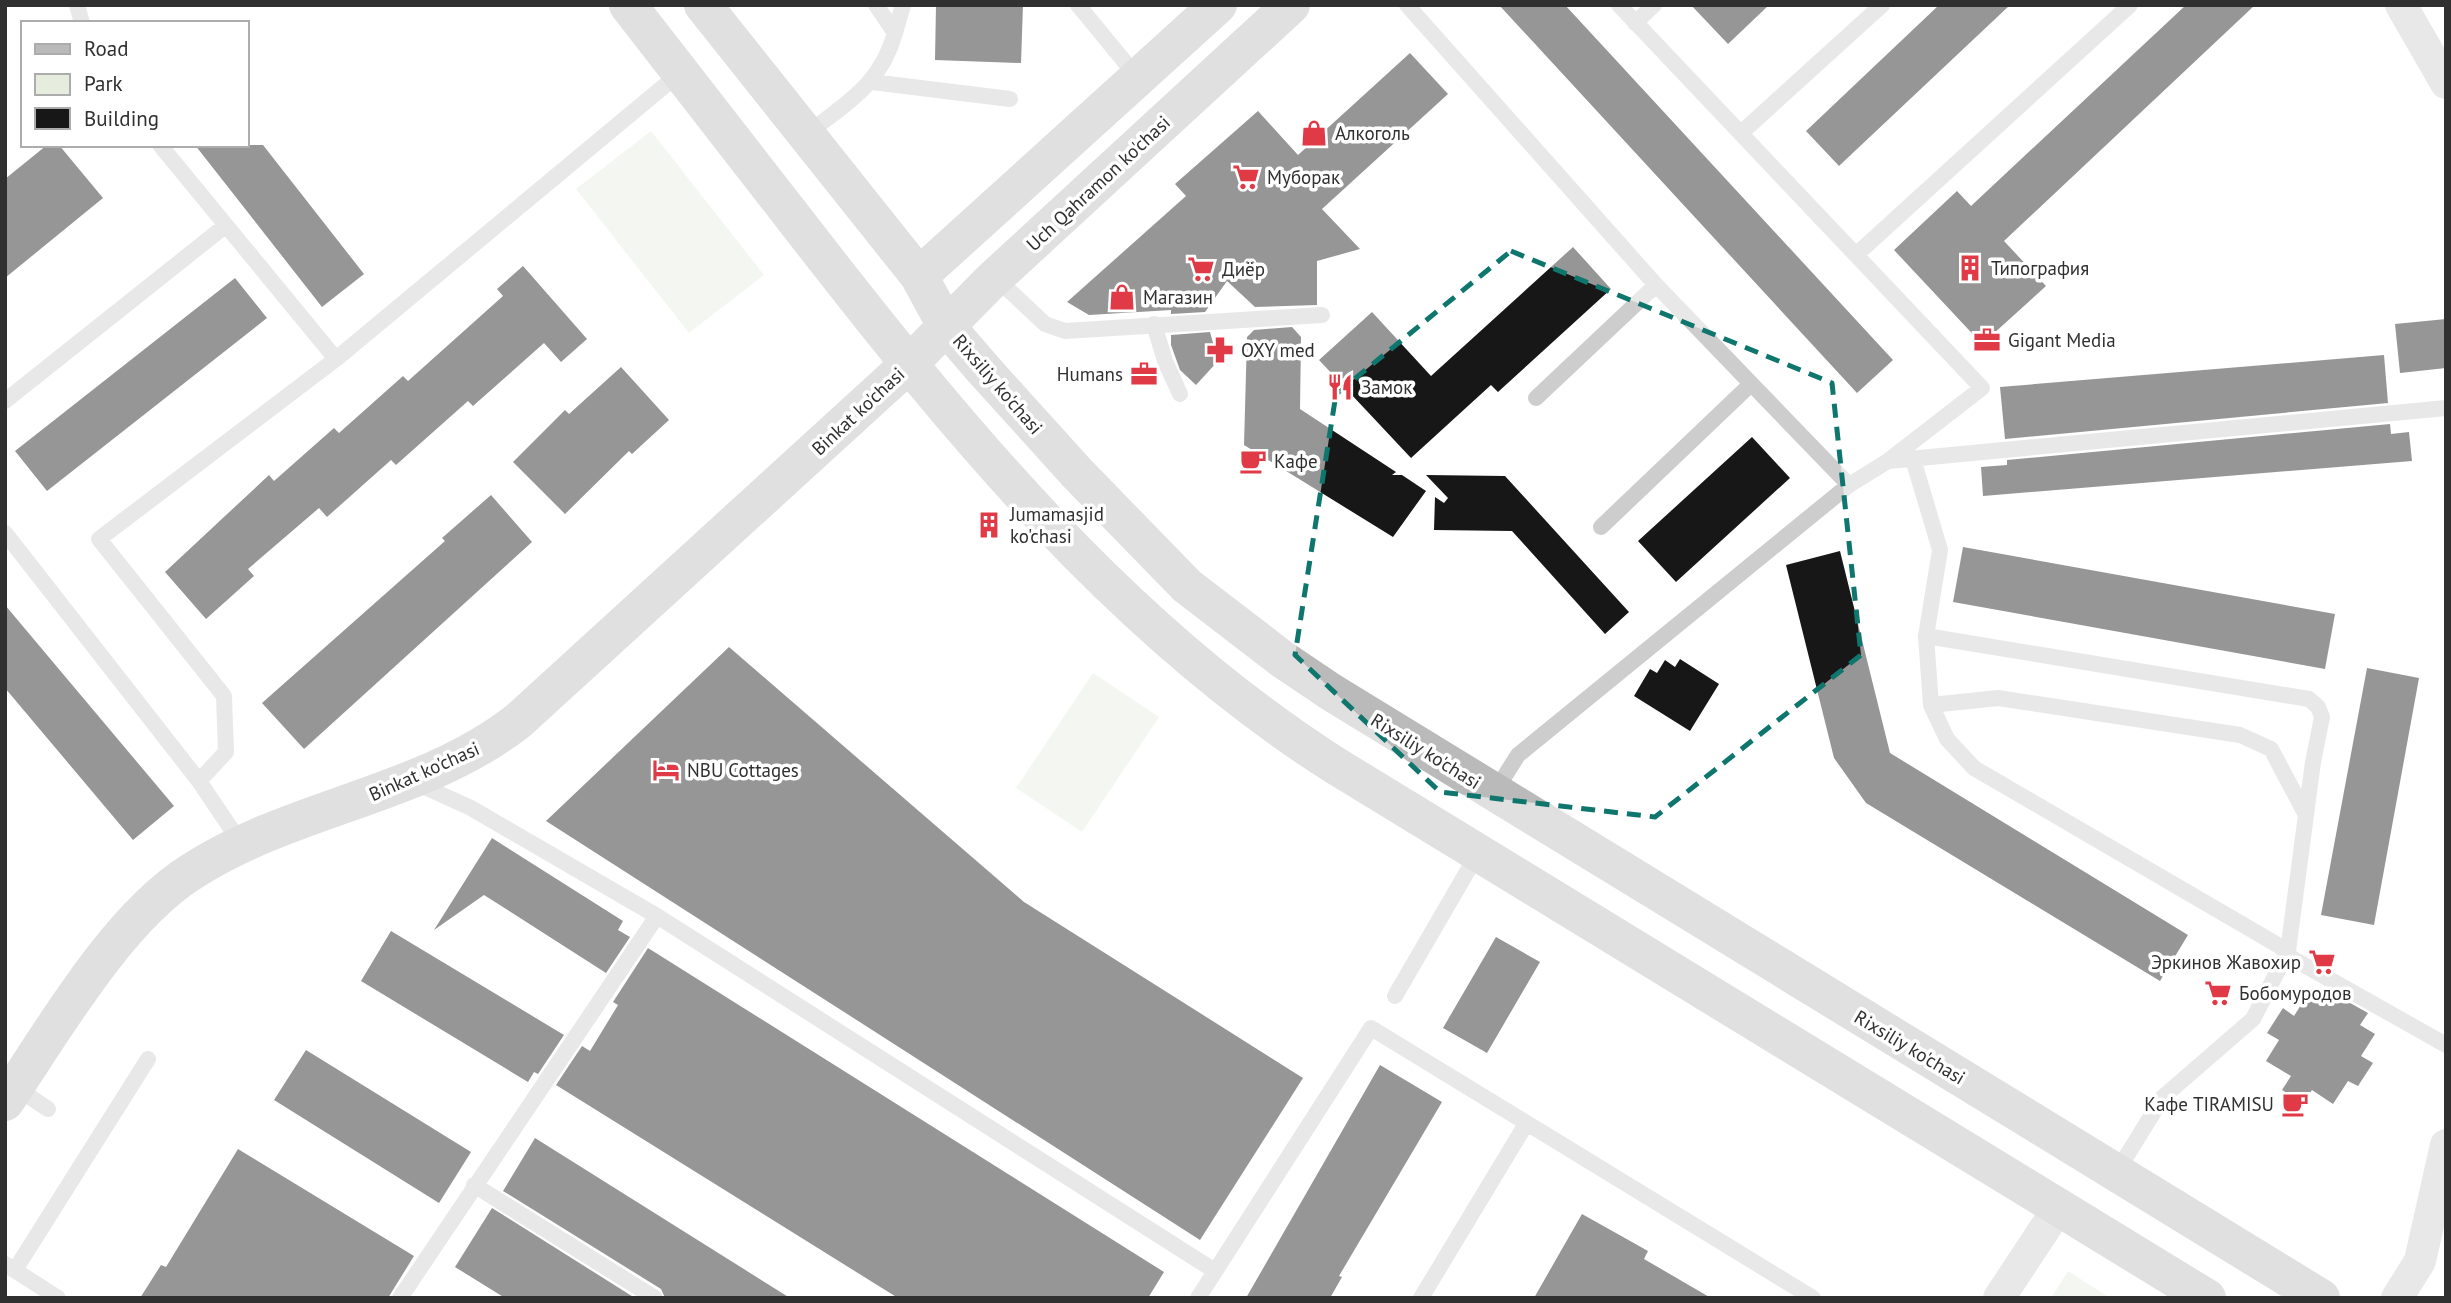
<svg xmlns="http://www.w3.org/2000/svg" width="2451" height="1303" viewBox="0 0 2451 1303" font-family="'PT Sans',sans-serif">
  <rect width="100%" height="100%" fill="#fff"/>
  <!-- green -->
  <path fill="#e6eddf" d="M651 131 764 275 689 333 576 189Z
    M1093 673 1159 717 1082 832 1016 788Z
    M2068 1271 2110 1298H2051Z"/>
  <!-- building -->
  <path fill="#171717" d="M936 5H1023L1021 63 935 60Z
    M1499 5H1565L1893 360 1857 393Z
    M1691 5H1769L1728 44Z
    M1939 5H2010L1839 166 1806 131Z
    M2186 5H2255L2004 241 2046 286 1982 344 1894 250 1957 191 1971 206Z
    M1410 53 1448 94 1322 209 1360 249 1317 261V305L1255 307 1227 281 1205 312 1171 314V310L1089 315 1067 302 1186 196 1175 184 1258 111 1298 155Z
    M47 145H59L103 198 5 278V179Z
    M195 145H263L364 274 322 307Z
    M1573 247 1611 289 1498 392 1491 385 1411 458 1319 360 1372 312 1431 376Z
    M523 266 587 339 561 362 544 343 473 406 468 401 396 465 391 460 327 517 319 508 248 569 254 576 206 619 165 572 269 475 274 481 334 428 339 433 403 376 408 381 503 296 497 289Z
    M235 278 267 318 47 491 15 451Z
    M2446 319V368L2400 373 2395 324Z
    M1292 327 1301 337 1300 409 1396 472 1392 475H1402L1426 491 1393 537 1244 445 1247 337 1254 330Z
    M1210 332 1218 361 1196 385 1180 370 1171 345V335Z
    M2384 355 2388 403 2005 439 2000 387Z
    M621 367 669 420 632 454 629 451 565 514 513 462 565 410 569 414Z
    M2390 424 2391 434 2409 432 2412 461 1983 496 1981 467 2007 465V460Z
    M1752 437 1790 478 1676 582 1638 541Z
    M1426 475 1505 476 1629 612 1605 634 1512 531 1434 530 1435 497 1444 503 1448 498Z
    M491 495 532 542 304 749 262 703 445 541 442 538Z
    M1963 547 2335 614 2325 669 1953 602Z
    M1840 551 1890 753 2188 935 2160 981 1866 803 1834 758 1786 565Z
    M5 605 174 806 133 840 5 688Z
    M729 647 1024 902 1303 1078 1200 1240 546 821Z
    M1680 659 1719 684 1690 731 1634 696 1650 669 1657 673 1665 660 1675 667Z
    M2367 668 2419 678 2374 925 2321 915Z
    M492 838 623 921 618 930 630 937 606 973 484 895 434 930Z
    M391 931 564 1035 538 1074 534 1072 528 1082 361 981Z
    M1496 937 1540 962 1487 1053 1443 1028Z
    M648 948 1164 1272 1148 1298H898L556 1085 582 1046 590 1051 618 1005 613 1002Z
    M2309 992 2328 1004 2334 994 2368 1013 2360 1025 2375 1034 2361 1056 2373 1063 2358 1086 2348 1081 2333 1104 2312 1090 2303 1103 2282 1090 2291 1076 2266 1061 2279 1040 2267 1033 2283 1008 2294 1016Z
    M306 1050 471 1152 439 1203 274 1100Z
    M1380 1065 1442 1102 1339 1276 1342 1277 1330 1298H1246Z
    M535 1138 790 1298H665L661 1289 503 1191Z
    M238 1149 414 1256 388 1298H140L161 1265 166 1267Z
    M492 1208 635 1298H505L455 1267Z
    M1582 1214 1648 1251 1644 1259 1711 1298H1534Z"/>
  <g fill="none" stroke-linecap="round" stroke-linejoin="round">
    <!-- service -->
    <path stroke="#cdcdcd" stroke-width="16" d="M77 5 82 23
      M1078 5 1138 78
      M1407 5 1656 285 1849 485
      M1619 5 1982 388 1889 460
      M1635 23 1654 5
      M895 33 903 5
      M872 82 1010 99
      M1741 133 1882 5
      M806 135C847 102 880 86 895 33L876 5
      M160 145 336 359
      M1857 254 2130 5
      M995 277 1045 324 1065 331 1322 315
      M1154 324 1165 361 1180 394
      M1536 398 1656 285
      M5 401 225 226
      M1913 459 1940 550 1926 636 1931 705 1947 739 1974 768 2288 951 2253 1019 2163 1097 2116 1173
      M1601 527 1751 384
      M5 533 199 781
      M1926 636 2309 699 2318 707 2322 717 2313 762 2288 951 2290 957 2446 1045
      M1931 705 1998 698 2240 735 2271 749 2306 815
      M416 783 471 808 657 916 1215 1271
      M1494 793 1518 755 1849 485 1888 461 2446 408
      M242 845 199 781 226 752 224 696 99 539 336 359 680 73
      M1395 996 1478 853
      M15 1087 48 1109
      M474 1185 655 1298
      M5 1264 58 1298
      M15 1270 148 1059
      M400 1298 657 916
      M1198 1298 1371 1028 1813 1298
      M1421 1298 1526 1124"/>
    <!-- minor -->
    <path stroke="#cdcdcd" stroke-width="32" d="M2401 5 2446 83
      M1999 1298 2059 1207
      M2397 1298 2420 1261 2446 1145"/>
    <!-- secondary -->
    <path stroke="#bababa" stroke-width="38" d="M628 5C687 81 747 157 806 234 959 431 1123 631 1336 766L2207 1298
      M703 5 919 276 946 326 983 369 1077 473 1187 586 1282 659 1331 692 2321 1298
      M919 276 1218 5
      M5 1102C54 1029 117 919 191 872 293 806 422 796 518 721L909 364 990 282 1291 5"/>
  </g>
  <!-- marked area -->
  <path d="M0 0H2451V1303H0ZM1511 251 1832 383 1861 655 1655 817 1440 792 1295 655 1336 394Z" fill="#fff" fill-opacity=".55" fill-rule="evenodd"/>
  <path fill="none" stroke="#0f766e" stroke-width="5" stroke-dasharray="14 9" stroke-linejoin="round" d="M1511 251 1832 383 1861 655 1655 817 1440 792 1295 655 1336 394Z"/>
  <!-- icons -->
  <defs>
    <g id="shop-bare" transform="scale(2.1)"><path d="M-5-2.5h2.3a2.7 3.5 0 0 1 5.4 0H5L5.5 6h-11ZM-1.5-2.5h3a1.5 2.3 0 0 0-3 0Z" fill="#df3a46" stroke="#fff" stroke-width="2.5" paint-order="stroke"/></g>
    <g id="supermarket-bare" transform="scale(2.1)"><path d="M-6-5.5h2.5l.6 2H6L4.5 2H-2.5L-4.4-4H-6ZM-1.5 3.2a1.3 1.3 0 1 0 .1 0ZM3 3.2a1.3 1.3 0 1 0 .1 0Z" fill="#df3a46" stroke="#fff" stroke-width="2.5" paint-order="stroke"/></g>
    <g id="building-bare" transform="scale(2.1)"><path d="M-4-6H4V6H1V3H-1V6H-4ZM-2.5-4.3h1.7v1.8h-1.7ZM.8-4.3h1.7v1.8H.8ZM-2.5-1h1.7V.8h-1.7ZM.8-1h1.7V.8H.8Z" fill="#df3a46" stroke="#fff" stroke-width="2.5" paint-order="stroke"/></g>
    <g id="office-bare" transform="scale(2.1)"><path d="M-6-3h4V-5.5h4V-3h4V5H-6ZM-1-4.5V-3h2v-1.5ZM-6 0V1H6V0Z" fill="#df3a46" stroke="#fff" stroke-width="2.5" paint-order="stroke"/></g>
    <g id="pharmacy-bare" transform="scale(2.1)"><path d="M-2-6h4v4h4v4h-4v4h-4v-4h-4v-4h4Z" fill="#df3a46" stroke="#fff" stroke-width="2.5" paint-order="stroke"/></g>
    <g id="restaurant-bare" transform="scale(2.1)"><path d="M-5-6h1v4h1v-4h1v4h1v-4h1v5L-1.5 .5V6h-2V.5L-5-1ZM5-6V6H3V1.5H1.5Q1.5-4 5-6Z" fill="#df3a46" stroke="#fff" stroke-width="2.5" paint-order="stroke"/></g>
    <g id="cafe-bare" transform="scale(2.1)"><path d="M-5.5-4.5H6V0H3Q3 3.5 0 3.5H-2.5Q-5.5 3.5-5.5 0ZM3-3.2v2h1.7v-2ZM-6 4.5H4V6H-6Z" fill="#df3a46" stroke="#fff" stroke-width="2.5" paint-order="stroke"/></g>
    <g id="hotel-bare" transform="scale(2.1)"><path d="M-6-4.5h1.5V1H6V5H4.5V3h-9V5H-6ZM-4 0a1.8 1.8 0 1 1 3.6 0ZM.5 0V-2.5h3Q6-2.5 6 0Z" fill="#df3a46" stroke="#fff" stroke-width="2.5" paint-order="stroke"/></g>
  </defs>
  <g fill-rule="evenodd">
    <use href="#shop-bare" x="1314" y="133"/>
    <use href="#supermarket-bare" x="1246" y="177"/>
    <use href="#building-bare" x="1970" y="268"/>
    <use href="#supermarket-bare" x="1201" y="269"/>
    <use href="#shop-bare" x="1122" y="297"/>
    <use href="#office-bare" x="1987" y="340"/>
    <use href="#pharmacy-bare" x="1220" y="350"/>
    <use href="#office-bare" x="1144" y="374"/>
    <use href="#restaurant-bare" x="1340" y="387"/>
    <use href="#cafe-bare" x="1253" y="461"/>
    <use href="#building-bare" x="989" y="525"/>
    <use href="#hotel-bare" x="666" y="770"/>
    <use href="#supermarket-bare" x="2322" y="962"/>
    <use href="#supermarket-bare" x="2218" y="993"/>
    <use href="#cafe-bare" x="2295" y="1104"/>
  </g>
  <g text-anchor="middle" stroke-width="7" stroke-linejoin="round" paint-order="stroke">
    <!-- poi labels -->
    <g font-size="19" fill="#303030" stroke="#fff" text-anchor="start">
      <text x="1335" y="140">Алкоголь</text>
      <text x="1267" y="184">Муборак</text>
      <text x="1991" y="275">Типография</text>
      <text x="1222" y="276">Диёр</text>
      <text x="1143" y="304">Магазин</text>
      <text x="2008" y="347">Gigant Media</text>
      <text x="1241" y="357">OXY med</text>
      <text x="1123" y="381" text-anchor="end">Humans</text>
      <text x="1361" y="394">Замок</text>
      <text x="1274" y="468">Кафе</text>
      <text x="1010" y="521">Jumamasjid<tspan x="1010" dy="22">ko'chasi</tspan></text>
      <text x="687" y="777">NBU Cottages</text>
      <text x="2301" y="969" text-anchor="end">Эркинов Жавохир</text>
      <text x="2239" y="1000">Бобомуродов</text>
      <text x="2274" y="1111" text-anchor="end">Кафе TIRAMISU</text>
    </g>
    <!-- street labels -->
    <g font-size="19" fill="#303030" stroke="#fff">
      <text transform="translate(1098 183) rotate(-43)" y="7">Uch Qahramon ko'chasi</text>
      <text transform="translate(998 384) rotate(49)" y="7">Rixsiliy ko'chasi</text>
      <text transform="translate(858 411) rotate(-43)" y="7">Binkat ko'chasi</text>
      <text transform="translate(1426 751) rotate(32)" y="7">Rixsiliy ko'chasi</text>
      <text transform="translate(424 771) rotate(-24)" y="7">Binkat ko'chasi</text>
      <text transform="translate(1910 1047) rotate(31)" y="7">Rixsiliy ko'chasi</text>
    </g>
  </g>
  <!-- border -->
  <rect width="2451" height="1303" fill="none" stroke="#303030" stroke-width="14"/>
  <!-- legend -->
  <rect x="21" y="21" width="228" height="126" fill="#ffffff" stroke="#acacac" stroke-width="2"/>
  <rect x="35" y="44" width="35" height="10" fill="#bababa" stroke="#acacac" stroke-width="2"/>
  <text x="84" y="56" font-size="21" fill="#303030">Road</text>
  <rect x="35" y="74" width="35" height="21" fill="#e6eddf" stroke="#acacac" stroke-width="2"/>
  <text x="84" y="91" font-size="21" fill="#303030">Park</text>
  <rect x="35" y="108" width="35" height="21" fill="#171717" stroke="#acacac" stroke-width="2"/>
  <text x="84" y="126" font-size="21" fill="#303030">Building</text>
</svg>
